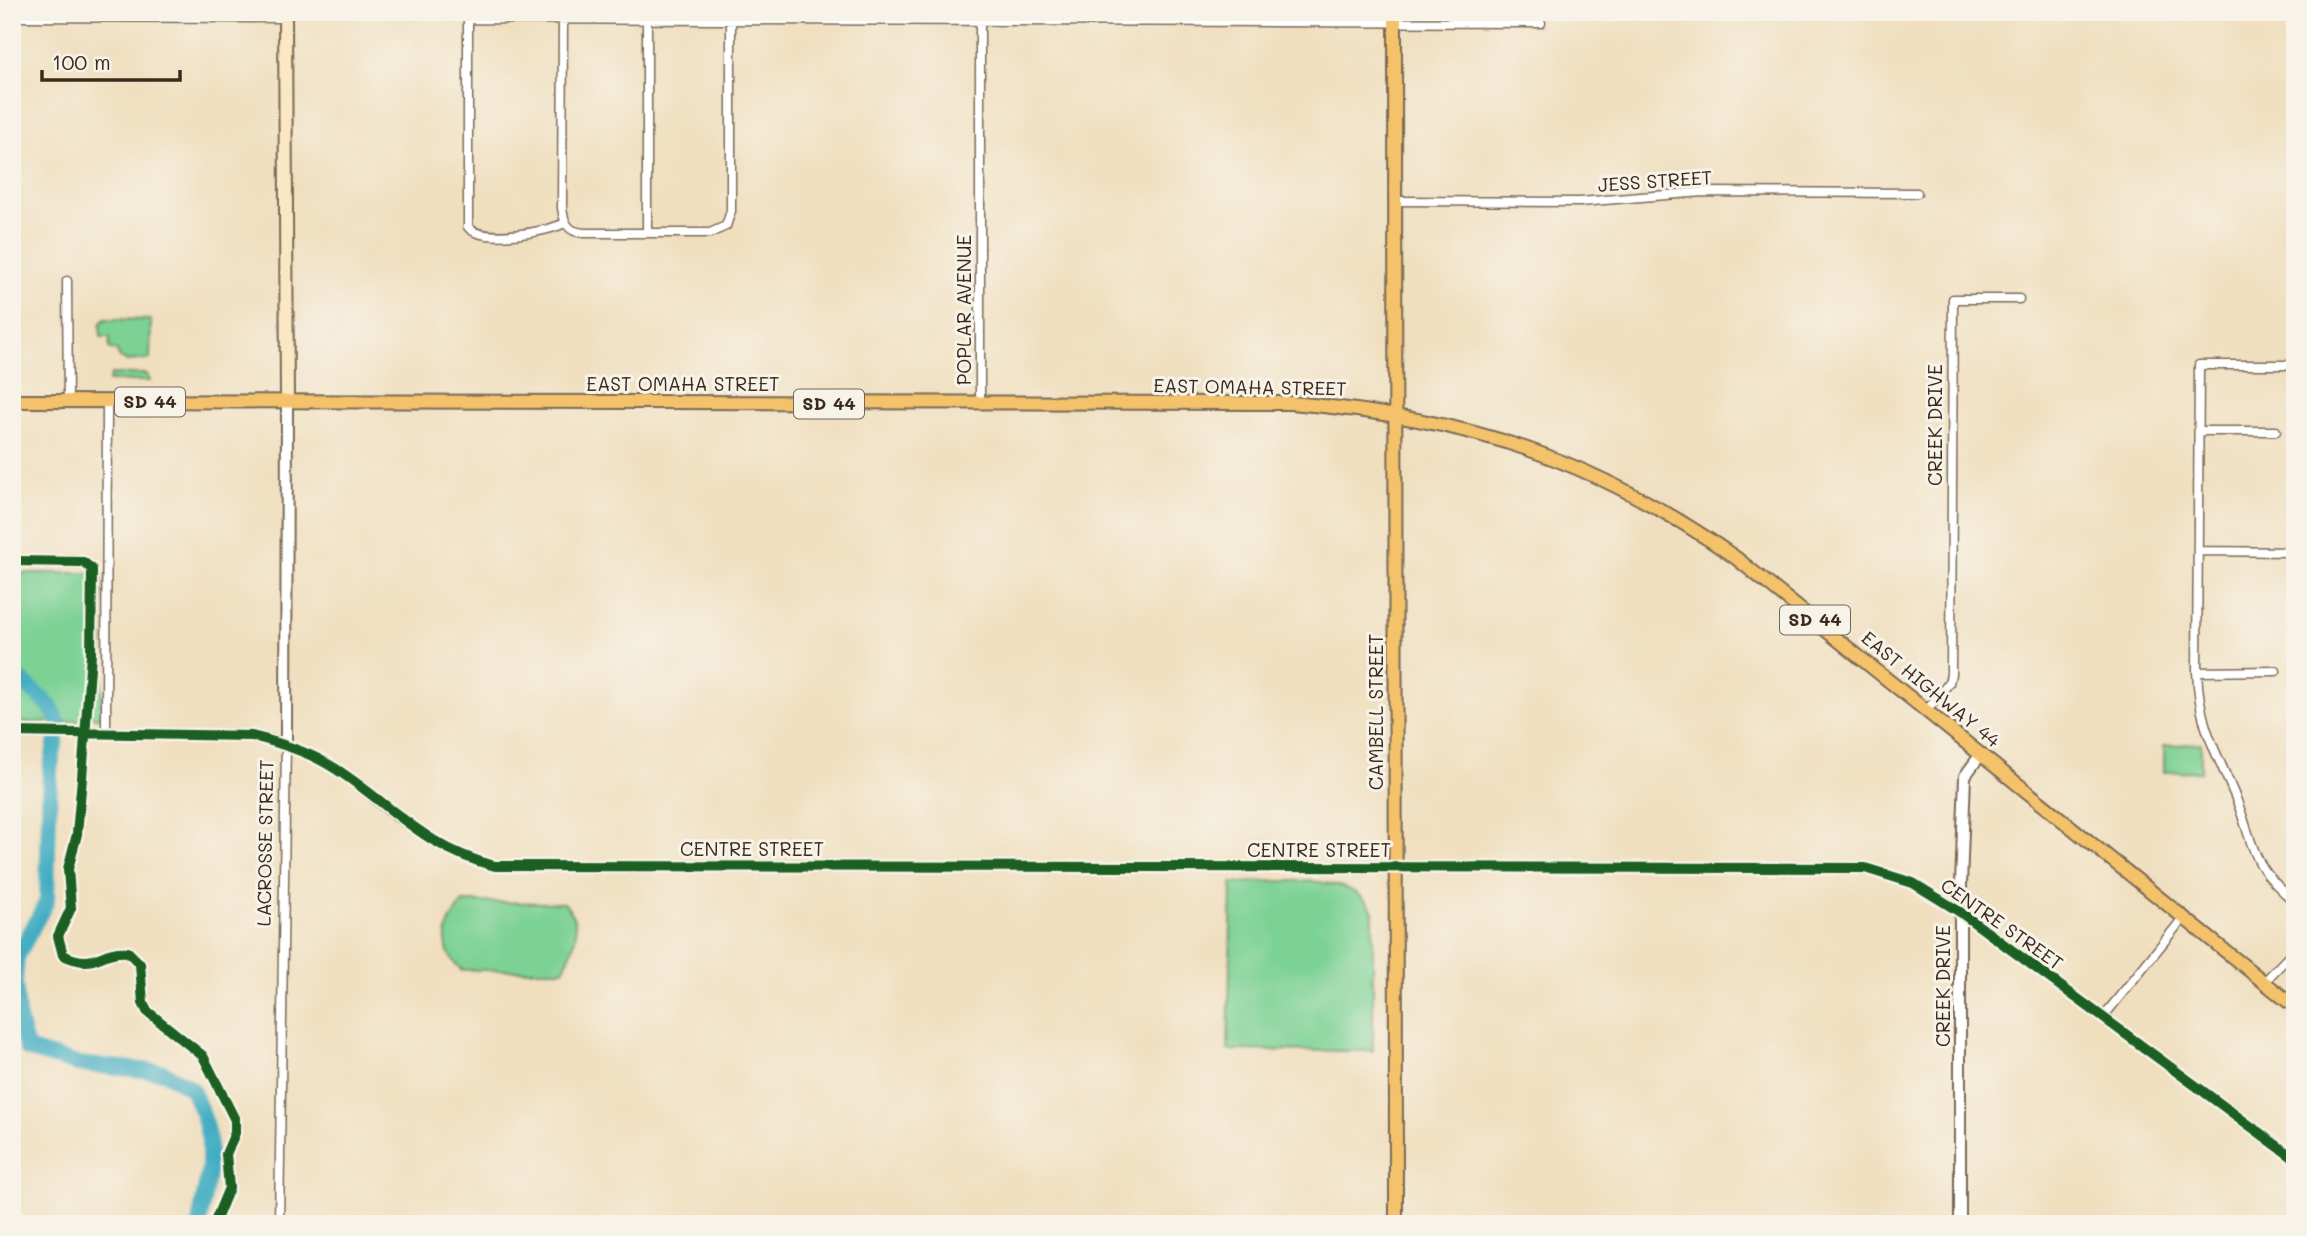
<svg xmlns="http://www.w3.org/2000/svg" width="2307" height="1236" viewBox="0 0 2307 1236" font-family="Mali,sans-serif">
  <rect width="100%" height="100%" fill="#f7f3e8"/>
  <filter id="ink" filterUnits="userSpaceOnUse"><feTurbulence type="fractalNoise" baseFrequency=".0143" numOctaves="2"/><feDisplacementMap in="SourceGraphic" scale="14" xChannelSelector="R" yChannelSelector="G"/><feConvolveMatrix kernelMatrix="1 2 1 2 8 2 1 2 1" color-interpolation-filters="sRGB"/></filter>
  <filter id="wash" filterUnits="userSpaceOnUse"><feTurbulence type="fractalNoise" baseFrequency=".00686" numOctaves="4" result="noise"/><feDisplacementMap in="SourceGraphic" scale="28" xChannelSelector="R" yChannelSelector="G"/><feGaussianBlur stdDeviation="1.57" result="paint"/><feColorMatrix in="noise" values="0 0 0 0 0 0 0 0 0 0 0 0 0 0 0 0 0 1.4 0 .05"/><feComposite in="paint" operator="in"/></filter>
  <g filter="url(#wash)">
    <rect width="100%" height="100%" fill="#f0dfbf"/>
    <!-- green -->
    <path fill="#7cd194" stroke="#5c7e59" stroke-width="2" d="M105 319 151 320 150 359 126 361 119 357 117 351 109 348 110 337H101L100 324Z
      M111 374H147L150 381H109Z
      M12 573H102V717H84L83 721 12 723Z
      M2201 743V771L2164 772V746Z
      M1232 883C1272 883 1355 869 1373 912V1051L1228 1050Z
      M463 902 564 903C584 924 575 947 563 970H462C437 949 444 924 463 902Z"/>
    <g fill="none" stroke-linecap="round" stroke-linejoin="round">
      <!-- river -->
      <path stroke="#42adc2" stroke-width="16" d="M12 672 51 707 59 724 50 770 47 901 17 957 15 981 18 1015 27 1049 77 1064 164 1072 192 1089 204 1118 209 1140V1168L199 1224"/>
    </g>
  </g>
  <g filter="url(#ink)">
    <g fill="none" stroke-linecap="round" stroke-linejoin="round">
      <!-- minor casing -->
      <g stroke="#7a6956" stroke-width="11">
        <path id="minor" d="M468 12V227C482 244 547 232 565 223
          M12 17 285 18
          M468 19 1541 23
          M563 20 562 208C564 223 568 232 584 233H710L726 226 731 211V20
          M980 20V404
          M1395 201 1580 202 1703 192 1917 193
          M647 233V20
          M67 281 68 402
          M2295 365H2199L2197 672C2200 732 2216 749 2237 801 2256 851 2250 864 2295 902
          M2199 431H2276
          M2199 551 2295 552
          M2197 672 2276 671
          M1927 710 1949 683 1951 674 1953 299H2019
          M106 733 107 402
          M2264 982 2295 950
          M2103 1017 2184 917
          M279 1224 286 744 334 767 396 817 436 844 495 866 1865 868 1913 883 1960 912 2295 1159"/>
      </g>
      <!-- tertiary casing -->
      <g stroke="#7a6956" stroke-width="14">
        <path id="tertiary" d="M12 732 252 736 286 744 287 402
          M1960 1224V912L1965 776 1981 754"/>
      </g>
      <!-- secondary casing -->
      <g stroke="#7a6956" stroke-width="16">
        <path id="secondary" d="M285 12 287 402"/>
      </g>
      <!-- primary casing -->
      <g stroke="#7a6956" stroke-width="16">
        <path id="primary" d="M1395 12 1396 1224
          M12 401 1291 403C1464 417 1594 458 1736 558L2295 1007"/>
      </g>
      <!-- minor -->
      <use href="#minor" stroke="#fff" stroke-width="8"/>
      <!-- tertiary -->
      <use href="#tertiary" stroke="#fff" stroke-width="10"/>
      <!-- secondary -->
      <use href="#secondary" stroke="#fae7c3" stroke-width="12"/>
      <!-- primary -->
      <use href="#primary" stroke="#f3c26a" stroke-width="12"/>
      <!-- cycleway casing -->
      <g stroke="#f7f3e8" stroke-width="15">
        <path id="cycleway" d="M12 561 83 562 92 569 91 654 82 778 77 834 68 869 71 908 58 936 63 955C97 971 97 950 128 952L140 964 143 1003 147 1011 203 1056 235 1120V1133L226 1154 229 1188 214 1224
          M12 732 252 736C281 743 310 752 336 769 393 806 424 848 495 866L1865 868 1913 883 1960 912 2295 1159"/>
      </g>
      <!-- cycleway -->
      <use href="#cycleway" stroke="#1b5e20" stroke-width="10"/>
    </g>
  </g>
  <g text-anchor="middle" stroke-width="6" stroke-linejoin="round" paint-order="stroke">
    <!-- shield labels -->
    <g fill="#f7f3e8" stroke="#73665b" stroke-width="2">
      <rect x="115" y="387.5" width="70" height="29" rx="5"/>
      <rect x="794" y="389.5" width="70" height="29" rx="5"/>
      <rect x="1780" y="605.5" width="70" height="29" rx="5"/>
    </g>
    <g font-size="18" font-weight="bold" fill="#3b2a1e">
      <text x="150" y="408">SD 44</text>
      <text x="829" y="410">SD 44</text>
      <text x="1815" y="626">SD 44</text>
    </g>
    <!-- street labels -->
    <g font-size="19" fill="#3b2a1e" stroke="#f7f3e8">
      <text transform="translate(1655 181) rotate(-4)" y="7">JESS STREET</text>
      <text transform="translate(964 310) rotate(-90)" y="7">POPLAR AVENUE</text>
      <text x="683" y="391">EAST OMAHA STREET</text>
      <text transform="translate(1250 387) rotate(1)" y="7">EAST OMAHA STREET</text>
      <text transform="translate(1935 425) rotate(-90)" y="7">CREEK DRIVE</text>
      <text transform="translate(1931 689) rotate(39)" y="7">EAST HIGHWAY 44</text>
      <text transform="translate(1376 712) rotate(-90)" y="7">CAMBELL STREET</text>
      <text transform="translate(265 843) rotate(-89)" y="7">LACROSSE STREET</text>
      <text x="752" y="856">CENTRE STREET</text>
      <text x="1319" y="857">CENTRE STREET</text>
      <text transform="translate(2002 924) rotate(35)" y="7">CENTRE STREET</text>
      <text transform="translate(1943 986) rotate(-90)" y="7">CREEK DRIVE</text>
    </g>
  </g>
  <!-- margin -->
  <rect width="2307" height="1236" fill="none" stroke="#f7f3e8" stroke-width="42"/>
  <!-- scale -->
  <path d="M42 70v10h138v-10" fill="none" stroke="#3b2a1e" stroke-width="3.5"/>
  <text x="52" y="70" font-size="21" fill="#3b2a1e" stroke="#f7f3e8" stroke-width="5" paint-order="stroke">100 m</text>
</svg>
